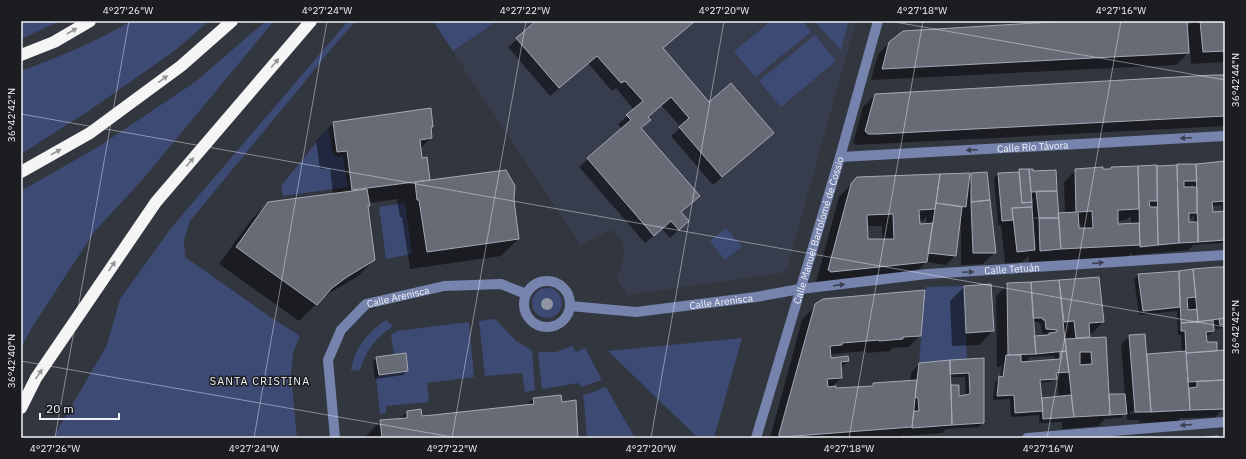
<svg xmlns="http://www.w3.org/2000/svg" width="1246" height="459" viewBox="0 0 1246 459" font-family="'IBM Plex Sans',sans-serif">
  <rect width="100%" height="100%" fill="#32363f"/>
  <!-- built -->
  <path fill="#373d4c" d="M433 21H856L787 269 782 273 627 295 617 279 623 262 624 250 621 240 612 230 580 245Z"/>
  <!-- green -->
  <path fill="#3d4a74" d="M21 21H60L21 39Z
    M131 21H209L173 52 87 112 21 154V71C59 57 96 42 131 21Z
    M266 21H274L143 179 94 232 31 329 21 348V191L98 147 195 82Z
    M348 21H356L338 41 190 221 184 240 185 257 269 316 300 336 293 353 291 374 297 438H53L107 345 120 299 172 227Z
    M433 21H497L453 51Z
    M771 21H802L811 32 755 77 734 51Z
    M814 21H848V24L841 50Z
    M815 35 836 61 781 107 759 81Z
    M328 128 333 154 336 157 343 156 348 187 283 196 281 186Z
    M405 203 412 254 386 259 379 207Z
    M726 228 742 247 725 260 710 241Z
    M964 286 967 359 919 363 925 290H926V287Z
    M532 303a15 15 0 1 1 30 0a15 15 0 1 1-30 0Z
    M495 319 516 341 532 350 535 390 525 392 522 373 485 376 479 321Z
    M386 320 393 326C375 339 367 349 360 370L351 371C354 349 368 332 386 320Z
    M469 322 474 377 427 383 429 402 386 406V413L380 414 376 376 408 371 406 353 394 354 391 335 397 331Z
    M742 338 714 438H698L608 351Z
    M572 346 576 352 585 348 602 380 581 387 578 383 542 389 538 352H556Z
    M606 387 635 438H587L584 400 582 396Z"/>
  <!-- shadow -->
  <path fill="#0007" fill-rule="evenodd" d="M538 21H694L662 48 709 103 772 133 713 185 671 136 681 127 661 105 647 117 650 120 641 129 698 196 680 213V229L670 238 662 229 645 243 579 167 622 129 618 124 634 110 616 88 612 91 588 63 550 96 508 47Z
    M1089 21H1186L1188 53 1176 65 871 80 878 54 890 42Z
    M1194 21H1225V62L1191 64 1188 26Z
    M1225 76V126L856 145 853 143 863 107 875 95Z
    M333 123 432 127 430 128 431 138 420 149 421 160 426 158 429 181 513 200 518 239 501 256 410 269 402 217H400L397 199 368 203 369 206 367 208 374 260 357 277 328 294 319 301 299 321 219 264 251 220 268 203 333 194 330 168 320 169 316 141Z
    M1225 162V243L1193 245 1189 250 1132 255V252L1127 257 1029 262V256L1022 262 1005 263 1001 225H998L994 178 998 174 1016 173 1019 170H1032L1057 215 1065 214 1064 182 1076 170H1109L1111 168 1156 166V167H1176L1177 165ZM1193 184V188H1188ZM1222 205V212L1212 213 1211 206ZM1194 215V223H1188V221ZM1131 216V225H1117V221L1126 220ZM1034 217H1050V219H1034ZM1077 223H1080L1081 229H1078Z
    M972 174 995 252 983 264 961 265V220H959L955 256 946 265 926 262 914 274 819 283 816 282 839 197 855 180 858 178 940 175 968 178ZM927 216 926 224 919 225V221H922ZM866 226H882V240H867Z
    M1225 268V327L1216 329V327H1213V331L1209 335H1205L1206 343 1216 351H1225V406L1224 408 1185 409V411L1222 410 1215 417 1181 418 1177 421 1139 423V420H1127L1126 413 1121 418 1105 419 1098 426 1062 429V422L1039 423V415L1011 417 1010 399 993 400 995 382 1000 378 1002 366 997 367 996 296 1008 284 1098 278 1103 322 1087 339 1108 396 1110 395H1125L1121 344 1130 336 1146 356 1147 355 1182 352 1181 335H1178L1177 311 1139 315 1134 279 1138 275ZM1033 322H1039V324H1041L1042 333 1049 334 1047 337 1034 338ZM1054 356 1055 360 1026 362 1030 357ZM1057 377 1059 397 1041 399 1040 383 1051 382ZM1139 411V413L1130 414V412Z
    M964 287 993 331 979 345 952 346 950 301Z
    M819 302 920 335 909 347 892 348 890 351 867 353V351L831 354 830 359 848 361 841 368V378L831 388 835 390 871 387 873 384 910 382 911 373 919 364 983 359V423L979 427 946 429 942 433 904 436V434L900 438H770L802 320ZM949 377H965L966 396 958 397V386H950Z
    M377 358 407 370 403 375 375 379 373 362Z
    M533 398 561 403 577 438H364L381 421 399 419 407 412 421 417 526 406Z"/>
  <!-- building -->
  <path fill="#676b76" stroke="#a5a9b5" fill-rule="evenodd" d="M536 21H695L663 48 709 102 731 83 774 133 722 177 679 127 689 118 671 97 648 117 651 120 641 128 700 196 681 212 689 221 679 230 671 221 654 236 587 158 631 120 626 115 643 101 625 81 621 83 597 56 559 88 516 38Z
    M1068 21H1187L1189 53 882 69 889 42 903 31Z
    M1200 21H1225V51L1203 52Z
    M1213 75H1225V116L878 134H868L865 131 875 94Z
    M431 108 433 127H431L432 138 420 140 422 158 427 157 430 180 352 190 347 151 337 152 333 122Z
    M1225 161V201L1212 202 1213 212 1225 211V240L1198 242 1196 164Z
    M1177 164H1196L1197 181H1184V187H1197V213H1189V222H1198V242L1179 243Z
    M1157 165V201H1149L1150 207H1157L1158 245 1140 247 1138 166Z
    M1177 165 1179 243 1158 245 1157 166Z
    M1138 166 1139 209 1118 210V224L1139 223 1140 245 1061 249 1058 213 1076 212 1075 169 1103 167V169H1111V167ZM1092 211 1093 228H1079L1078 212Z
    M1019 169H1029L1032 202 1022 203Z
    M1029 169H1033V171L1056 170 1057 191 1031 192Z
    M506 170 515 186 514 200 519 239 427 252 419 200H417L415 182Z
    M987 172 990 200 971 202V173Z
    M1019 172 1022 203 1032 202V207L1012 208 1013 220 1002 221 998 173Z
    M970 173 966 207 936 203 940 174Z
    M940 174 935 209 919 210 920 224 933 223 927 262 831 272 828 270 851 184 854 180 857 177ZM893 214 894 239H868L867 215Z
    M367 189 370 206H368L375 260 347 277 332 288 317 305 236 247 268 202Z
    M1036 191H1057L1059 218H1039Z
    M990 200 996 253H973L971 202Z
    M936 203 962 207 956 256 928 253Z
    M1032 207 1035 250 1017 252 1012 208Z
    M1039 218H1059L1061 249 1040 251Z
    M1217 267H1225V318L1198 322 1193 269Z
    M1193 269 1196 297 1187 298 1188 310 1197 309 1198 322 1181 323 1179 271Z
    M1179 271 1180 307 1143 311 1138 274Z
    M1099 277 1104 322 1089 323 1090 337 1076 338 1074 321 1064 322 1059 280Z
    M1059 280 1066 351 1036 354 1034 336 1049 335V333L1057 332V330L1046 329 1045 320H1043V318H1033L1031 282Z
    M1031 282 1036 354 1008 355 1007 283Z
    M991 284 994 331 966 333 964 286Z
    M925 290 921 336 903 337V339L879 341V340L842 343V345L830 346 831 358 848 356 849 361 841 362 842 378 827 379 828 387 836 386V388L873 386V383L917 380 912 427 782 437 779 436V434L815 304 823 299Z
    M1225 318V325H1220L1219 319Z
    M1213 320 1214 331 1206 332 1207 342H1217V351L1186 353 1185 331H1181V323Z
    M1145 334 1151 412H1135L1129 335Z
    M1106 337 1110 415 1074 417 1065 339ZM1080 352H1091L1092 364 1080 365Z
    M1225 350V380L1188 382 1186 353Z
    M1066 351 1069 372 1056 373 1057 379 1040 380 1043 411 1015 413 1014 395 997 396 999 376 1003 377 1006 355H1021V362L1060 359V352Z
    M1186 351 1190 410 1151 412 1147 354Z
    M406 353 408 371 379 375 376 357Z
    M984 358V423L952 425 951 385H959V396L970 394 969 373 950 374V360Z
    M950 360 952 425 912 428 914 411H919L918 398 915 397 919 363Z
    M1225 380 1224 409 1190 410 1189 388 1197 387V381Z
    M1109 394H1125L1127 414 1110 415Z
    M561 395 562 402 576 400 578 438H382L380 420 407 418V411L421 409 422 416 433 415 534 404 533 398Z
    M1071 395 1074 417 1043 419 1042 398Z
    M1218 436 1219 438H1205V437Z"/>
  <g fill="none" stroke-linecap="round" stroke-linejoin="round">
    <!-- minor -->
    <g stroke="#7684ad" stroke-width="10">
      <path id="s1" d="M840 157 1225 136"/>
      <circle cx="547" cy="304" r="23"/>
      <path id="s2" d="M570 306 636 312 756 297 800 289 927 274 1225 255"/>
      <path id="s3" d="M335 438 328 360 341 330 366 304 444 286 501 284 526 294"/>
      <path id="s4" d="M756 438 840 157 878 21"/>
      <path d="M1027 438 1225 422"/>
    </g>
    <!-- highway -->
    <path stroke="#f5f5f5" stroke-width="12" d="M21 55 54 42 90 21
      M21 172 90 133 181 66 232 21
      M21 408 36 378 156 202 311 21"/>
  </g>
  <!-- trees -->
  <circle fill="#9095a2" cx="547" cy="304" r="6"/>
  <!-- one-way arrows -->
  <defs><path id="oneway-solid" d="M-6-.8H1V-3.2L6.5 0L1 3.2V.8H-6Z"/></defs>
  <g fill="#939496">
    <use href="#oneway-solid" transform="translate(72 31) rotate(-30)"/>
    <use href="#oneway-solid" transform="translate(275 63) rotate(-49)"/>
    <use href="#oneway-solid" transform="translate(163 79) rotate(-36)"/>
    <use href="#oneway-solid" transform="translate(56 152) rotate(-29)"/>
    <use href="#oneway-solid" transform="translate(190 162) rotate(-49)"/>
    <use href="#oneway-solid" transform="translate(112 266) rotate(-56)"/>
    <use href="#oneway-solid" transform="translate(39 374) rotate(-56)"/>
  </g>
  <g fill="#3c4152">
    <use href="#oneway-solid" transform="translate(1186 138) rotate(177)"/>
    <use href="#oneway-solid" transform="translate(972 150) rotate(177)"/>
    <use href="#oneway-solid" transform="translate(1098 263) rotate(-4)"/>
    <use href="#oneway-solid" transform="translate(968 272) rotate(-3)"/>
    <use href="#oneway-solid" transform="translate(839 285) rotate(-7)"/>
    <use href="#oneway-solid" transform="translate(1186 425) rotate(175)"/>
  </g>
  <!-- ticks -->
  <path fill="none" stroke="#eff2f8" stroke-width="1" stroke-opacity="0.45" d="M889 21 1225 80M21 114 1225 327M21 361 458 438M55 438 129 21M254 438 327 21M452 438 526 21M651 438 724 21M849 438 923 21M1047 438 1121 21"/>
  <g text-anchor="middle" stroke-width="3" stroke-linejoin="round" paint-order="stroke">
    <!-- street labels -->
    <g font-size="10" fill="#eff2f8" stroke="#1c1d21">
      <text dy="4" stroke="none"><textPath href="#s1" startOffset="193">Calle Río Távora</textPath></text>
      <text dy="4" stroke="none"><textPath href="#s4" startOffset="217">Calle Manuel Bartolomé de Cossio</textPath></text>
      <text dy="4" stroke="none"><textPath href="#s2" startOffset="445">Calle Tetuán</textPath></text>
      <text dy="4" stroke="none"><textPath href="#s3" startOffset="180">Calle Arenisca</textPath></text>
      <text dy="4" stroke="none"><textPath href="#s2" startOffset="152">Calle Arenisca</textPath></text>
    </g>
    <!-- neighbourhood labels -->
    <g font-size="11" letter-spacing="1" fill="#eff2f8" stroke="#1c1d21">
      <text x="260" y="385">SANTA CRISTINA</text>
    </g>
  </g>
  <!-- border -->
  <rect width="1246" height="459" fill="none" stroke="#1c1d21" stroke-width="44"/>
  <!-- scale -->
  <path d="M40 413v6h79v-6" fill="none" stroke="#eff2f8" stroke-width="2"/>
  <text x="46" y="413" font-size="12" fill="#eff2f8" stroke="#1c1d21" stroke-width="3" paint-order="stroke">20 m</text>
  <rect x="22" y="22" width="1202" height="415" fill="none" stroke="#eff2f8" stroke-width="1.5"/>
  <g font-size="10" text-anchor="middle" fill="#eff2f8">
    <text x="128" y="14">4°27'26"W</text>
    <text x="327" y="14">4°27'24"W</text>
    <text x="525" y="14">4°27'22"W</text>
    <text x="724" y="14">4°27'20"W</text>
    <text x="922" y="14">4°27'18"W</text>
    <text x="1121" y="14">4°27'16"W</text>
    <text transform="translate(1235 80) rotate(-90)" y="4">36°42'44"N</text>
    <text transform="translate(11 115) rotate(-90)" y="4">36°42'42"N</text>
    <text transform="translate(1235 327) rotate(-90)" y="4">36°42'42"N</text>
    <text transform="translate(11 361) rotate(-90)" y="4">36°42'40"N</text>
    <text x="55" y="452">4°27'26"W</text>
    <text x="254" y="452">4°27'24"W</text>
    <text x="452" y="452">4°27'22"W</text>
    <text x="651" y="452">4°27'20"W</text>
    <text x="849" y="452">4°27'18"W</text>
    <text x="1048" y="452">4°27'16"W</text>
  </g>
</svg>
